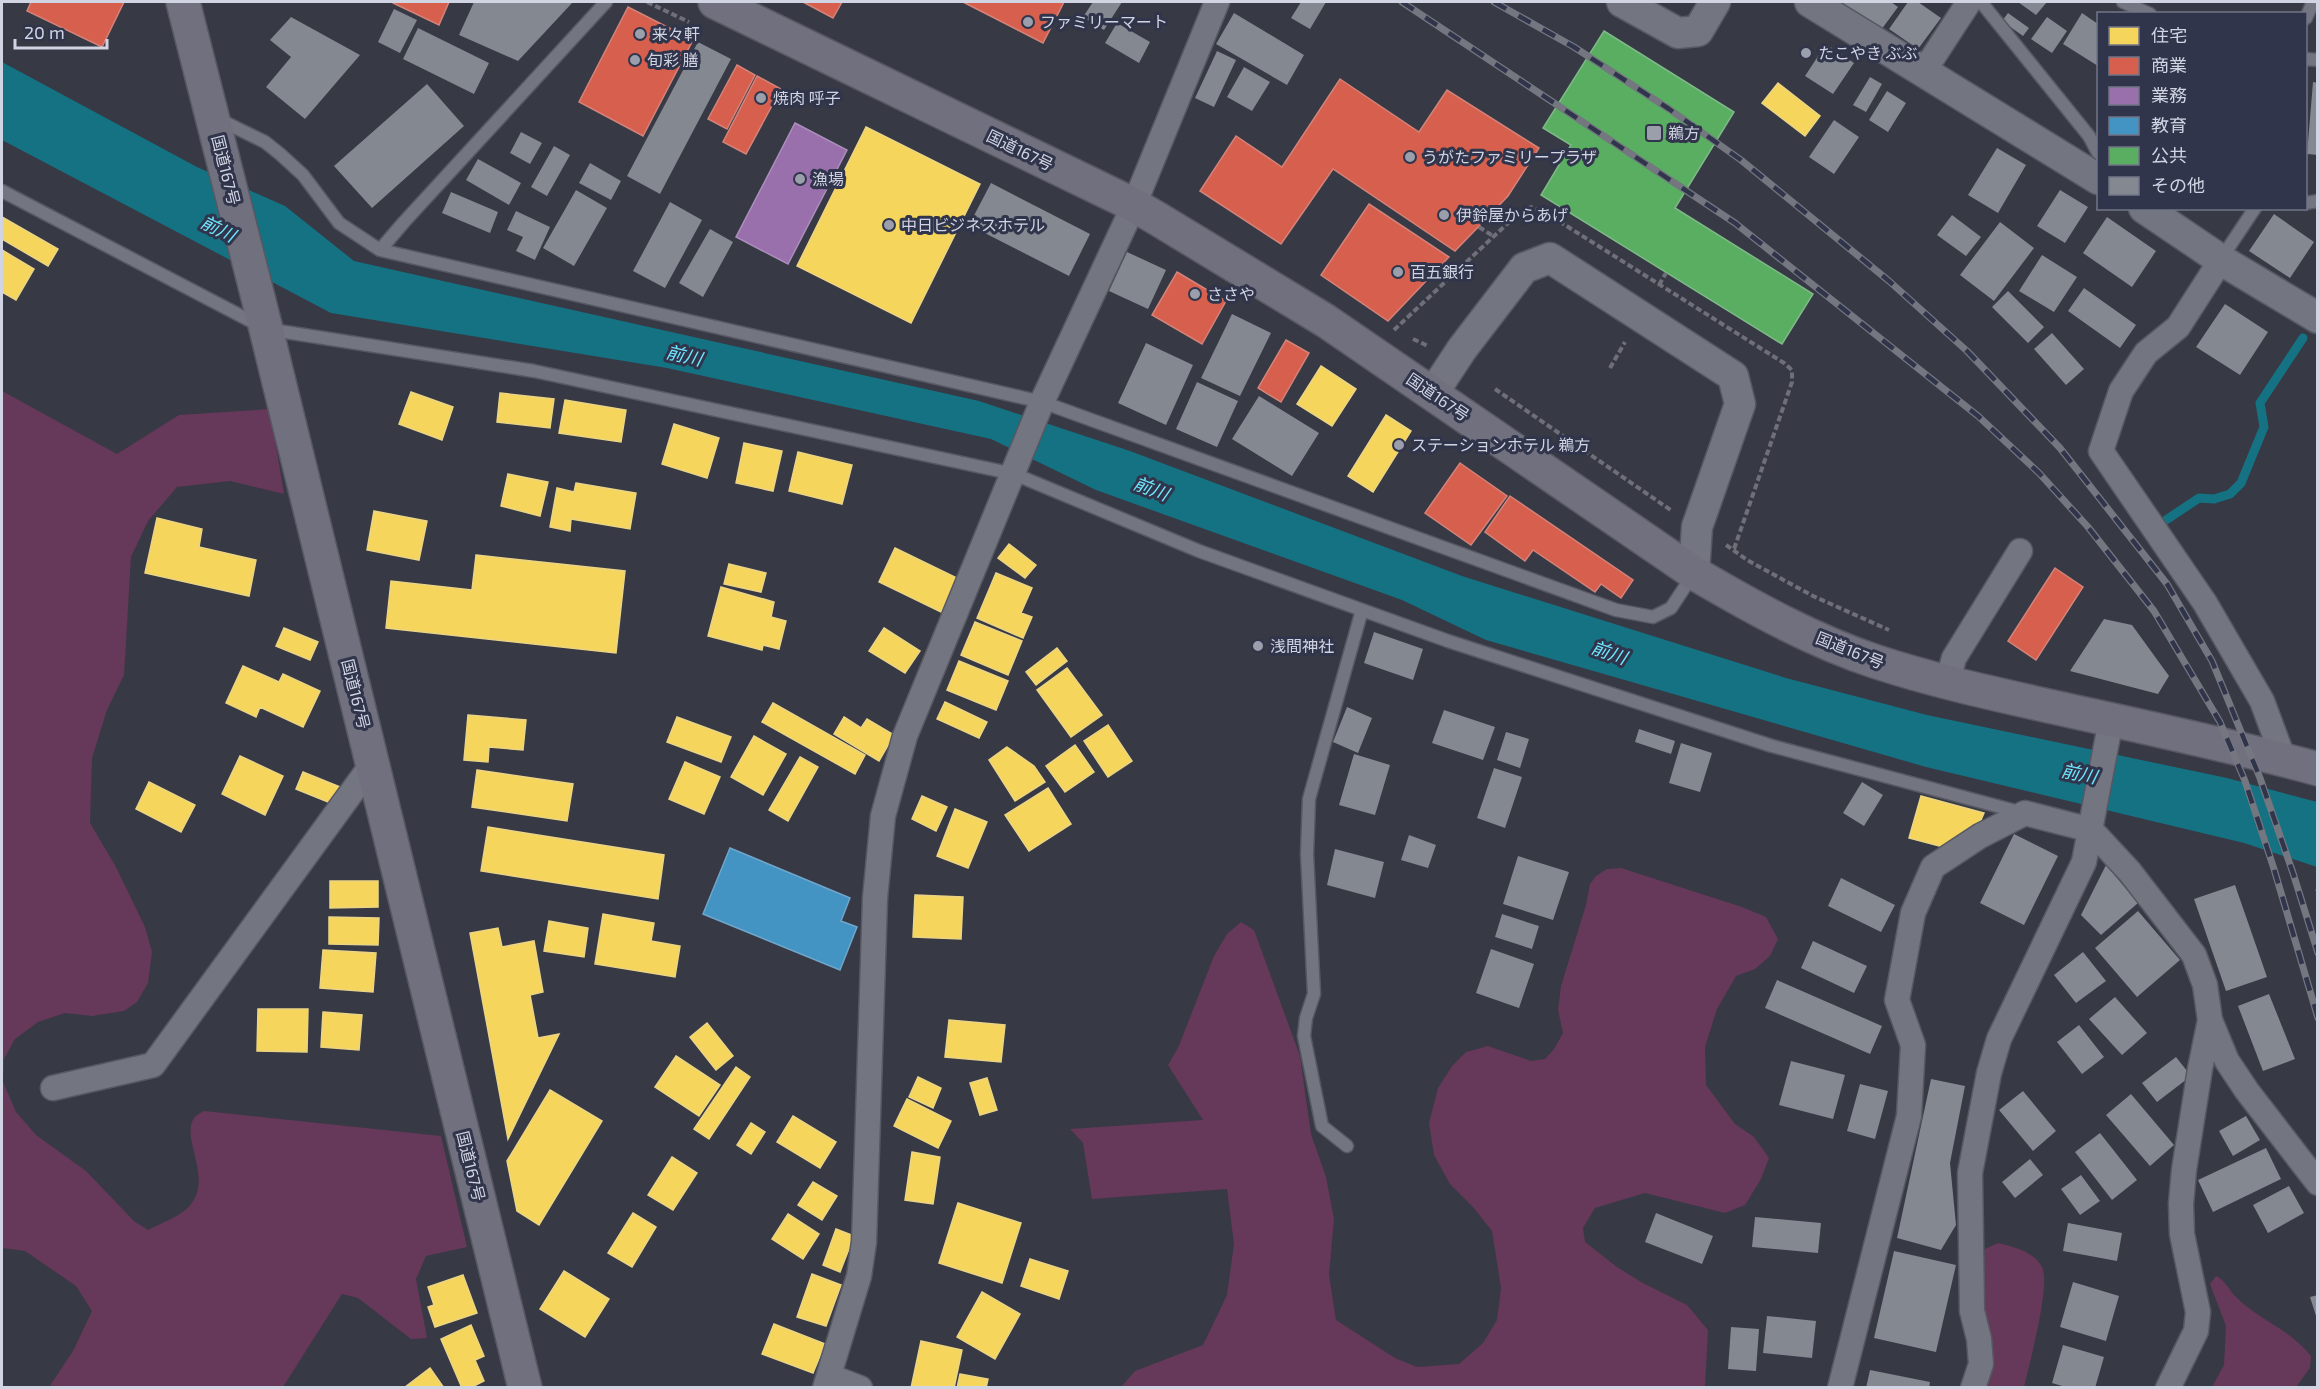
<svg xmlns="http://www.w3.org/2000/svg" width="2319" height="1389" viewBox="0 0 2319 1389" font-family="'Exo 2','Noto Sans JP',sans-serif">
  <rect width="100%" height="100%" fill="#373945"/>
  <!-- green -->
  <path fill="#66385a" d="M2 391 117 454 179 415 270 409 284 494 230 481 177 487 148 521 131 557 124 675 107 710 92 758 90 823 116 867 145 927 152 952 148 983 137 1002 124 1011 92 1016 65 1013 38 1022 15 1039 4 1059 3 1082 16 1112 36 1135 86 1171 134 1221 148 1230C161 1223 182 1216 191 1204 216 1173 169 1125 204 1111L441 1136 467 1247 426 1256 416 1279 427 1338 411 1339 358 1298 342 1294 283 1387H51V1384L73 1351 92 1311 76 1286 25 1251 2 1248Z
    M1621 868 1742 907 1766 917 1778 939 1770 956 1755 969 1736 976 1717 1009 1705 1047 1706 1085 1735 1124 1754 1137 1769 1158 1761 1179 1745 1205 1725 1213 1645 1193 1595 1208 1583 1228 1585 1242 1617 1267 1641 1282 1687 1305 1708 1330 1705 1387H1121L1135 1371 1203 1345 1227 1295 1234 1244 1227 1189 1092 1199 1083 1143 1070 1129 1203 1120 1168 1065 1178 1048 1214 956 1227 934 1241 922 1254 930 1300 1056 1311 1134 1326 1177 1334 1219 1329 1275 1336 1320 1395 1358 1417 1367 1459 1364 1483 1343 1497 1320 1501 1288 1492 1231 1473 1207 1450 1184 1434 1155 1429 1123 1438 1088 1452 1066 1466 1052 1488 1046 1531 1061 1545 1059 1554 1049 1563 1033 1558 1010 1561 986 1586 905 1590 884 1596 876 1607 869Z
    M1998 1243C2014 1247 2033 1251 2042 1267 2051 1284 2029 1366 2024 1387H1987C1997 1353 1984 1328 1983 1295 1983 1280 1984 1264 1985 1249Z
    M2216 1276C2225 1280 2229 1290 2236 1297 2259 1320 2291 1330 2311 1356L2310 1368 2296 1387H2212L2224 1365 2226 1326 2210 1284Z"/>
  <!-- water -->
  <path fill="#147283" d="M2 62 197 167 285 206 354 261 979 401 1130 451 1462 576 1786 678 1927 715 2227 778 2317 802V867L2244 843 1926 767 1486 640 1402 600 1096 490 991 439 667 368 331 313 2 140Z"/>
  <!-- homes -->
  <path fill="#f6d55c" stroke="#ebd584" stroke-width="1.5" d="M1778 83 1820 116 1805 136 1762 103Z
    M866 127 980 184 911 323 797 266Z
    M2 217 58 249 48 266 2 239Z
    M2 250 34 269 16 300 2 292Z
    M1321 366 1356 389 1332 426 1297 404Z
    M411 392 453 407 442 440 399 424Z
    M500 393 554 399 550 428 497 422Z
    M565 400 626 410 621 442 559 433Z
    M1386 415 1411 431 1373 492 1348 476Z
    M674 424 719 438 707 478 662 464Z
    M744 443 782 451 773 491 736 483Z
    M798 452 852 465 842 504 789 491Z
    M508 474 548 482 540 516 501 506Z
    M576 483 636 493 630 529 571 519 570 531 550 527 557 488 574 492Z
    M374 511 427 521 419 560 367 550Z
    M157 518 202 529 199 547 256 560 249 596 145 573Z
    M1009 544 1036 565 1025 578 998 558Z
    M895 548 957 578 941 612 879 582Z
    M476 555 625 571 616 653 386 628 391 581 472 590Z
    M729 564 766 573 761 592 724 584Z
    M996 573 1032 588 1021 613 1032 617 1023 638 977 618Z
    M721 587 774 602 771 617 786 621 779 649 763 645 762 650 708 636Z
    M975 622 1022 641 1008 675 961 655Z
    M284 628 318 642 310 660 276 646Z
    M884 628 920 651 905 673 869 651Z
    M1057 648 1067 661 1036 685 1026 672Z
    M959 661 1008 681 996 710 947 690Z
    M243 666 279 682 283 674 320 691 303 727 260 707 256 717 226 703Z
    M1067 668 1102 715 1071 737 1037 690Z
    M945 702 987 722 979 738 937 719Z
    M773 703 865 755 855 774 762 722Z
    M468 715 526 720 523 750 489 747 488 762 464 760Z
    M677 717 731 737 721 762 667 742Z
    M844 717 861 728 867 719 894 735 879 761 834 734Z
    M1108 725 1132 761 1108 777 1084 741Z
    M754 736 786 754 763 795 731 777Z
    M1075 745 1094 772 1065 792 1046 766Z
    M1007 747 1034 766 1045 782 1015 801 989 760Z
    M240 756 283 776 265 815 222 794Z
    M800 757 818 767 788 821 769 810Z
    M685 762 720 777 704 814 669 799Z
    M477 770 573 784 567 821 472 807Z
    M303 772 340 787 333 804 296 789Z
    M149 782 195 805 181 832 136 809Z
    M1048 788 1071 824 1029 851 1005 815Z
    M922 796 947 807 936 831 912 819Z
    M1921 796 1984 813 1980 822 1943 847 1909 838Z
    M955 809 987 822 968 868 937 856Z
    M488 827 664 855 658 899 481 871Z
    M330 881H378V907L330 908Z
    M915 895 963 897 961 939 913 937Z
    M603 914 654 923 651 941 680 946 675 977 595 964Z
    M329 917 379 918 378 945 329 944Z
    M549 921 588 928 584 957 544 951Z
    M498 928 502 947 534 941 543 992 530 995 538 1038 559 1034 508 1139 470 933Z
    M323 950 376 953 373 992 320 988Z
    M258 1009H308L307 1052 257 1051Z
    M323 1012 362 1015 359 1050 321 1047Z
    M949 1020 1005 1025 1001 1062 945 1057Z
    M707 1023 733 1056 716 1070 690 1037Z
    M676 1056 720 1085 699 1116 655 1087Z
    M736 1067 750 1077 709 1139 694 1129Z
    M918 1077 941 1088 933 1108 909 1097Z
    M987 1078 997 1110 980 1115 970 1083Z
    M550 1090 602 1121 539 1225 517 1211 507 1161Z
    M907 1099 951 1121 938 1148 894 1126Z
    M793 1116 836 1142 820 1168 777 1142Z
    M751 1123 765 1132 751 1154 737 1145Z
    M912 1152 940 1157 933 1204 905 1200Z
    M672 1157 697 1173 673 1210 648 1195Z
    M813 1182 837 1196 822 1220 798 1205Z
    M958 1203 1021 1223 1002 1283 939 1263Z
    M633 1213 656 1227 632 1267 608 1253Z
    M788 1214 819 1234 803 1259 772 1239Z
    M836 1229 854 1236 840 1272 823 1265Z
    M1030 1259 1068 1271 1059 1299 1021 1286Z
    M564 1271 609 1299 585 1337 540 1309Z
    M812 1274 841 1285 826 1326 797 1317Z
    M463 1275 477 1313 435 1327 428 1307 434 1305 428 1287Z
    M982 1292 1020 1314 995 1359 957 1337Z
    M774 1324 825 1344 813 1373 762 1354Z
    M471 1325 484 1356 475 1360 484 1381 470 1388H462L441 1339Z
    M921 1341 962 1350 954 1388H911Z
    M430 1368 444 1388H405V1387Z
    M960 1374 988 1379 986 1388H957Z"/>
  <!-- shops -->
  <path fill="#d6604d" stroke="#d4837a" stroke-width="1.5" d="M31 2H124L102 47 27 11Z
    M393 2H449L439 25 393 3Z
    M803 2H842L833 18Z
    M963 2H1064L1043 43Z
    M628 7 693 40 643 136 579 102Z
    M737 65 755 75 727 129 708 119Z
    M757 76 781 89 746 154 723 142Z
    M1340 79 1419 132 1447 90 1539 148 1508 196 1455 251 1333 169 1281 244 1200 191 1236 136 1282 167Z
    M1369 204 1449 257 1388 321 1321 275Z
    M1177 272 1226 301 1202 344 1152 315Z
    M1286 340 1309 353 1281 402 1258 388Z
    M1460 463 1507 496 1471 545 1425 513Z
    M1510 496 1633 580 1621 598 1601 584 1595 592 1533 550 1525 561 1485 532Z
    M2055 568 2083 587 2036 660 2008 641Z"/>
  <!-- offices -->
  <path fill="#9970ab" stroke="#aa8ebc" stroke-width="1.5" d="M795 123 847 150 788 264 736 237Z"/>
  <!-- schools -->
  <path fill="#4393c3" stroke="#6ea6cc" stroke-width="1.5" d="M730 848 850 898 841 921 857 927 840 970 703 914Z"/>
  <!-- public -->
  <path fill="#5aae61" stroke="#7eb988" stroke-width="1.5" d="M1604 31 1734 112 1675 208 1813 294 1782 344 1541 195 1571 145 1543 128Z"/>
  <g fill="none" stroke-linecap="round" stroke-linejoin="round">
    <!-- stream -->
    <path stroke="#147283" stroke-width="9" d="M2166 520 2199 498 2214 499 2230 494 2241 483 2264 427 2260 403 2303 338"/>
  </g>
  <!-- building -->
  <path fill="#838891" d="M474 2H573L518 61 459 35Z
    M1093 2H1122L1104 30 1083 17Z
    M1301 2H1326L1310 29 1291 18Z
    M1841 2H1891L1898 7 1881 30Z
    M1908 2H1918L1941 18 1918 49 1889 29Z
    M2018 2H2047L2036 15Z
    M394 9 417 20 400 53 378 42Z
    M1234 13 1304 55 1287 85 1216 44Z
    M2008 13 2029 28 2023 36 2002 21Z
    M2082 13 2098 24V66L2063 44Z
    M291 17 360 55 305 119 266 87 291 57 270 40Z
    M2047 17 2067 31 2052 53 2031 39Z
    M1117 23 1150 42 1139 63 1105 43Z
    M418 28 489 63 474 94 403 59Z
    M698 42 731 59 660 194 627 176Z
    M1826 44 1854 63 1833 94 1805 76Z
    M1217 51 1236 60 1214 107 1195 98Z
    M1244 67 1270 82 1252 111 1227 97Z
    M1870 77 1882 84 1866 112 1853 105Z
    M2313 82 2318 83V155L2307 154Z
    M427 84 464 126 372 208 334 166Z
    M1887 91 1906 103 1888 132 1869 120Z
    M1834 120 1859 137 1834 174 1809 157Z
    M521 132 542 143 530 164 510 153Z
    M554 146 570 155 547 196 531 187Z
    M1997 148 2026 165 1998 213 1968 195Z
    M478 159 521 183 509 205 466 180Z
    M590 163 621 181 611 200 579 183Z
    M991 183 1090 234 1069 276 969 225Z
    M576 190 607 208 574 266 543 248Z
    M2060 190 2088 207 2065 243 2037 226Z
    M451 192 498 212 490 233 442 213Z
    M670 202 702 220 665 288 633 271Z
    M516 211 550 227 535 260 516 251 523 237 507 230Z
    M2274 214 2314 242 2290 278 2249 251Z
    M1952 215 1981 237 1966 256 1937 235Z
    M2107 217 2156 251 2132 287 2083 253Z
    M2000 222 2034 248 1994 301 1960 275Z
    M710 229 733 242 703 297 679 283Z
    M1127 252 1166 270 1148 309 1109 291Z
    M2042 255 2077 277 2054 312 2019 291Z
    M2084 288 2136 325 2120 348 2068 311Z
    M2008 291 2044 327 2028 343 1992 307Z
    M2225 304 2268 332 2240 375 2196 347Z
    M1232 314 1271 333 1240 396 1201 378Z
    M2052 333 2084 369 2066 385 2034 349Z
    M1146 343 1193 365 1166 425 1118 403Z
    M1197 382 1238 401 1217 447 1176 429Z
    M1259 396 1319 433 1292 476 1232 439Z
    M2104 619 2132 625 2169 676 2158 694 2070 671Z
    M1374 632 1423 649 1413 680 1364 663Z
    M1347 707 1372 718 1358 753 1333 742Z
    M1444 710 1495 727 1483 760 1432 743Z
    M1639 729 1675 741 1671 754 1635 742Z
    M1506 732 1529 739 1520 768 1497 760Z
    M1681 743 1712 753 1700 792 1669 783Z
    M1354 754 1390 765 1375 815 1339 805Z
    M1494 768 1522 777 1505 828 1477 818Z
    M1862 782 1883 795 1864 826 1843 813Z
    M2014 834 2058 856 2024 925 1980 903Z
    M1409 835 1436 845 1428 868 1401 860Z
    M1335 849 1384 862 1375 898 1327 885Z
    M1518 856 1569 872 1553 920 1503 904Z
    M2106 865 2138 903 2101 935 2081 915Z
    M1841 878 1895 905 1881 932 1828 906Z
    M2235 885 2267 977 2226 991 2194 899Z
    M2138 911 2180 960 2137 997 2095 948Z
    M1502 914 1539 926 1532 949 1495 937Z
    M1813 941 1867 966 1854 993 1801 968Z
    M1491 949 1534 964 1519 1008 1476 993Z
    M2083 952 2106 981 2076 1003 2054 975Z
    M1777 980 1882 1026 1870 1054 1765 1008Z
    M2269 994 2295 1059 2263 1071 2238 1006Z
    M2115 997 2147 1033 2122 1055 2089 1019Z
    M2079 1025 2104 1057 2082 1074 2057 1042Z
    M2176 1057 2191 1076 2157 1102 2142 1083Z
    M1791 1061 1845 1075 1833 1119 1779 1105Z
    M1931 1079 1965 1086 1950 1163 1956 1225 1941 1250 1897 1238Z
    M1860 1084 1888 1091 1875 1139 1847 1131Z
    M2023 1091 2056 1131 2033 1151 1999 1110Z
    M2131 1094 2174 1145 2150 1166 2106 1115Z
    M2246 1116 2260 1140 2233 1156 2219 1131Z
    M2100 1133 2137 1180 2112 1200 2075 1152Z
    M2266 1148 2281 1179 2213 1212 2198 1180Z
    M2030 1159 2043 1175 2015 1198 2002 1182Z
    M2081 1175 2100 1201 2080 1215 2061 1189Z
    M2289 1186 2304 1213 2268 1233 2253 1205Z
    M1656 1213 1713 1236 1702 1264 1645 1242Z
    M1755 1217 1821 1223 1818 1253 1752 1247Z
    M2068 1223 2122 1233 2117 1261 2063 1251Z
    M1894 1251 1956 1265 1936 1352 1874 1338Z
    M2073 1282 2119 1296 2106 1341 2060 1327Z
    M2318 1295V1319H2317L2310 1297Z
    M1767 1316 1816 1321 1812 1358 1763 1353Z
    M1731 1327 1759 1329 1756 1371 1728 1369Z
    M2063 1345 2104 1357 2095 1388H2069L2052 1383Z
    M1870 1370 1930 1382 1929 1388H1866Z"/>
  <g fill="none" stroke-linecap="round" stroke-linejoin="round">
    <!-- service casing -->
    <g stroke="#565863" stroke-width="15">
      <path id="service" d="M1981 2 2089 136 2098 153
        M2123 2 2150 14
        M2306 18 2313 2
        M2306 59 2318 60
        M216 118 265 142 280 154 303 175 339 223 380 250 1042 402 1616 610 1653 617 1671 608 1694 573
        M2 191 266 329 534 371 1014 474 1199 551 1448 641 1772 746 2023 813
        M2306 203 2318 201
        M380 250 404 222 606 2
        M2221 259 2255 208
        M1347 1146 1322 1126 1304 1036 1306 1018 1314 994 1307 854 1309 799 1362 610"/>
    </g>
    <!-- minor casing -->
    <g stroke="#565863" stroke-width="27">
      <path id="minor" d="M1924 71 1969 2
        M2221 260 2178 327 2146 353 2121 391 2101 451 2205 603 2262 701 2284 760
        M1947 683 1954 658 2020 551
        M53 1088 153 1065 373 763
        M829 1376 860 1388
        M825 1388 859 1276 864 1242 875 898 883 816 905 736 1042 402 1134 205 1217 2
        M1840 1388 1909 1116 1913 1045 1897 1000 1913 913 1933 867 1980 836 2025 813 2091 830 2130 872 2194 955 2205 985 2210 1020 2227 1061 2247 1091 2318 1183
        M1973 1388 1981 1364 1979 1339 1972 1311 1970 1173 1989 1073 1999 1039 2084 862 2111 720
        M2168 1388 2196 1331 2198 1312 2182 1234 2181 1204 2184 1170 2200 1069 2210 1020"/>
    </g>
    <!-- tertiary casing -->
    <g stroke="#565863" stroke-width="33">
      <path id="tertiary" d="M1622 2 1678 33 1698 31 1715 2
        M1810 2 2098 179
        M2144 208 2221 260 2318 318
        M1433 393 1462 349 1524 268 1550 258 1733 376 1740 404 1697 527 1694 573"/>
    </g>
    <!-- trunk casing -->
    <g stroke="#565863" stroke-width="36">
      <path id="trunk" d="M183 2 266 329 525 1388
        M715 2 1134 205 1158 219 1326 321 1694 573C1752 607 1813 641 1877 662 1929 679 1982 691 2035 703 2129 724 2224 743 2318 769"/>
    </g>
    <!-- path -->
    <path stroke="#6e6f78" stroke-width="4" stroke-dasharray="6 3" stroke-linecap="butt" d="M647 2 689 22
      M1493 212 1508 223
      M1479 227 1493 236
      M1659 285 1666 273
      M1394 330 1508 223 1531 207 1546 213 1784 363 1792 370V382L1734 549
      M1413 339 1428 346
      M1610 368 1625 342
      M1495 389 1672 511
      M1726 545 1747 560 1813 596 1889 630
      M2316 889 2318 890"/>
    <!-- service -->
    <use href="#service" stroke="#737580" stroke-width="12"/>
    <!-- minor -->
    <use href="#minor" stroke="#737580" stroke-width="24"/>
    <!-- tertiary -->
    <use href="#tertiary" stroke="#737580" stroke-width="30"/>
    <!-- trunk -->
    <use href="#trunk" stroke="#71707e" stroke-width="33"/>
    <!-- rail casing -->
    <g stroke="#747680" stroke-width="7">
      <path id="rail" d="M1402 2 1735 223 1978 416 2039 473 2088 527 2154 611 2220 722 2245 781 2274 869 2318 1018
        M1494 2 1574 47 1669 109 1741 160 1889 281 1967 351 2060 448 2167 584 2212 661 2260 778 2293 873 2318 953"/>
    </g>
    <!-- rail -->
    <use href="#rail" stroke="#31354b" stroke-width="4.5" stroke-dasharray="14" stroke-linecap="butt"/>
  </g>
  <!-- markers -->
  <g fill="#9b9eab" stroke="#31354b" stroke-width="2">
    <circle cx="1028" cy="22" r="6"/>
    <circle cx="640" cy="34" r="6"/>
    <circle cx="1806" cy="53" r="6"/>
    <circle cx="635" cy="60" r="6"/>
    <circle cx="761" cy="98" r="6"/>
    <rect x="1646" y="125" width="16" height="16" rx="3"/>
    <circle cx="1410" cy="157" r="6"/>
    <circle cx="800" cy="179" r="6"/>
    <circle cx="1444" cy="215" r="6"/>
    <circle cx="889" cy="225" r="6"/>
    <circle cx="1398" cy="272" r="6"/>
    <circle cx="1195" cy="294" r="6"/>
    <circle cx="1399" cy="445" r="6"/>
    <circle cx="1258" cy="646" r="6"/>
  </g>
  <g text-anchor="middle" stroke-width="6" stroke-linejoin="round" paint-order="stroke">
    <!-- poi labels -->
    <g font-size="16" fill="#d1d4e2" stroke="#31354b" text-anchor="start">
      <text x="1040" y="28">ファミリーマート</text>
      <text x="652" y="40">来々軒</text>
      <text x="1818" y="59">たこやき ぶぶ</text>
      <text x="647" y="66">旬彩 膳</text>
      <text x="773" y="104">焼肉 呼子</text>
      <text x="1668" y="139">鵜方</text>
      <text x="1422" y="163">うがたファミリープラザ</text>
      <text x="812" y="185">漁場</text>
      <text x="1456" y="221">伊鈴屋からあげ</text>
      <text x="901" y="231">中日ビジネスホテル</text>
      <text x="1410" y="278">百五銀行</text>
      <text x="1207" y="300">ささや</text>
      <text x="1411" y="451">ステーションホテル 鵜方</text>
      <text x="1270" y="652">浅間神社</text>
    </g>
    <!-- street labels -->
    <g font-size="16" fill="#d1d4e2" stroke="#31354b">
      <text transform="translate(1020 150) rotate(26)" y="6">国道167号</text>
      <text transform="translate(226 170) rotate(76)" y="6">国道167号</text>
      <text transform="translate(1438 397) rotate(34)" y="6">国道167号</text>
      <text transform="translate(1850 650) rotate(22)" y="6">国道167号</text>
      <text transform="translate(356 694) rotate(76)" y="6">国道167号</text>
      <text transform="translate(471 1166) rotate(76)" y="6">国道167号</text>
    </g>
    <!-- water labels -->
    <g font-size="18" font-style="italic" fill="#6ee7ff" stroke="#31354b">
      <text transform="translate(218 229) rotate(26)" y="6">前川</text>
      <text transform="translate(684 356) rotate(13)" y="6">前川</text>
      <text transform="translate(1151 489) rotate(21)" y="6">前川</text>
      <text transform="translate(1609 653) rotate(19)" y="6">前川</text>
      <text transform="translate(2079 774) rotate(12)" y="6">前川</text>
    </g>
  </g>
  <!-- border -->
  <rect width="2319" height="1389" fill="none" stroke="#d1d4e2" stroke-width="6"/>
  <!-- legend -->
  <rect x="2097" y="12" width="210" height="198" fill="#31354b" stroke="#717587" stroke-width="1.5"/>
  <rect x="2109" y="27" width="30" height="18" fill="#f6d55c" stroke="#717587" stroke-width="1.5"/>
  <text x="2151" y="42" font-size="18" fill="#d1d4e2">住宅</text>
  <rect x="2109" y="57" width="30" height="18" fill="#d6604d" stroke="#717587" stroke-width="1.5"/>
  <text x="2151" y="72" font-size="18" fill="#d1d4e2">商業</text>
  <rect x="2109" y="87" width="30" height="18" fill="#9970ab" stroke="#717587" stroke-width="1.5"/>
  <text x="2151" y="102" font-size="18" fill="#d1d4e2">業務</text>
  <rect x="2109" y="117" width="30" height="18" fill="#4393c3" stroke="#717587" stroke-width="1.5"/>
  <text x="2151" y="132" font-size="18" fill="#d1d4e2">教育</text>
  <rect x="2109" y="147" width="30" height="18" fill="#5aae61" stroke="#717587" stroke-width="1.5"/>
  <text x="2151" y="162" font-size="18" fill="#d1d4e2">公共</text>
  <rect x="2109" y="177" width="30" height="18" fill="#838891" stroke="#717587" stroke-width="1.5"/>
  <text x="2151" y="192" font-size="18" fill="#d1d4e2">その他</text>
  <!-- scale -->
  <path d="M15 39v9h92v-9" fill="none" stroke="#d1d4e2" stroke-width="3"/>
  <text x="24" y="39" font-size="18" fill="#d1d4e2" stroke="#31354b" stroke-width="4.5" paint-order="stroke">20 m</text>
</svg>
